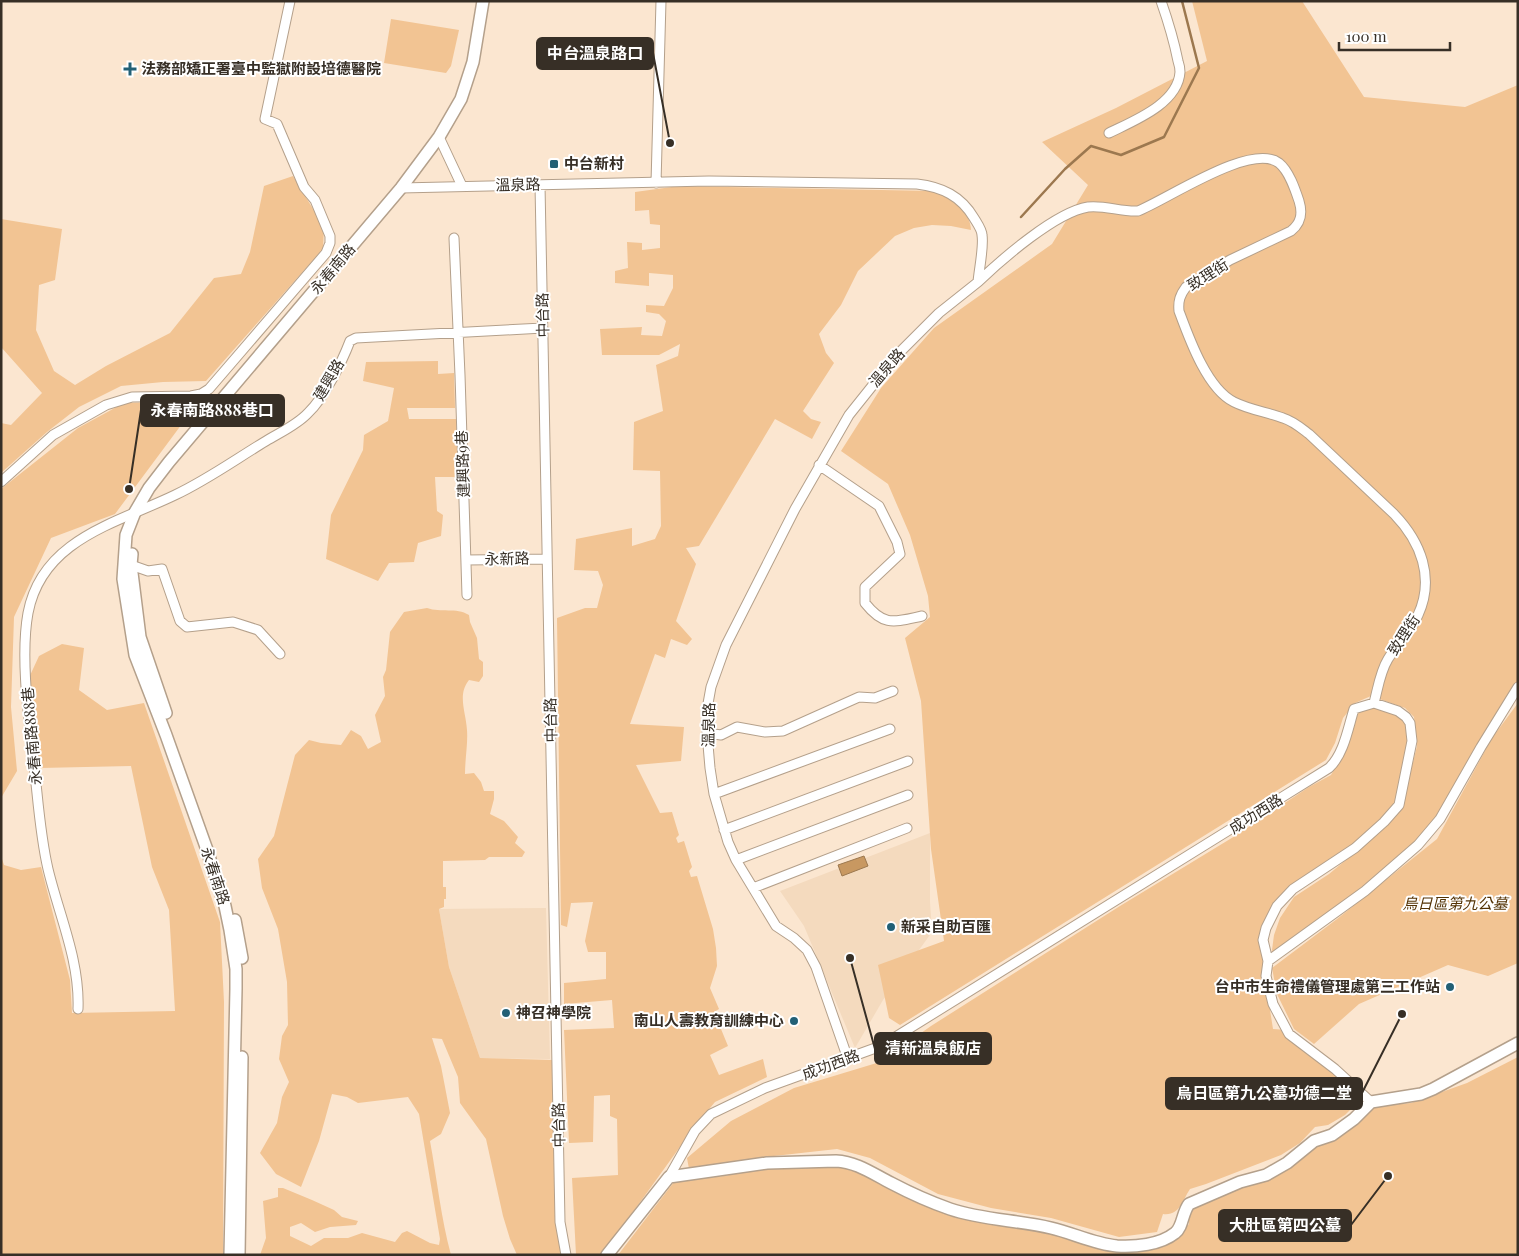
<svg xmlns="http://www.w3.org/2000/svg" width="1519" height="1256" viewBox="0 0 1519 1256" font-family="'Playfair Display','Noto Sans TC',serif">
  <rect width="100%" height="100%" fill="#fbe6d0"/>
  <!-- built -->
  <path fill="#f4dabe" d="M930 833V902L932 932 883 1000 855 1048 804 926 780 891Z
    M546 908 550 1059 480 1058 449 967 439 909Z"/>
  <!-- green -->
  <path fill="#f2c493" d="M1192 1H1302L1364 97 1465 107 1518 85V685L1487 734 1430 839 1274 956 1272 950 1274 935 1280 918 1294 897 1329 874 1386 827 1402 806 1417 746 1414 717 1405 708 1371 696 1355 703 1343 718 1335 743 1326 760 900 1025 889 1018 878 965 944 941 931 849 921 701 905 638 930 617 928 596 910 535 888 484 841 451 881 388 934 328 1052 244 1088 185 1042 142 1116 108 1207 61Z
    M391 19 459 30 451 66 446 73 384 63Z
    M293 176 324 227 323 249 206 381 163 382 121 386 79 407 47 432 1 473V423L11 425 42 393 1 347V219L62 229 55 280 39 285 36 330 54 371 75 385 106 366 170 333 214 278 241 274 250 252 264 186Z
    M679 186 934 191C948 197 971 211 971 230L951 226 932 225 914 228 895 236 858 271 841 305 819 334 826 353 834 363 803 411 811 419 821 422 812 439 775 419 699 546 686 548 696 564 676 621 692 639 687 645 671 639 665 658 655 654 630 724 684 727 681 761 636 765 660 813 672 812 679 835 676 838 678 843 684 841 692 867 689 871 691 877 697 876 713 929 716 948 717 966 710 988 719 1009 714 1012 728 1046 710 1055 719 1075 763 1059 767 1077 715 1102 695 1126 602 1255H576L572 1178 618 1175 617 1119 610 1116V1095L594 1096 593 1142 569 1143 564 1030 614 1028 612 1000 564 1004V983L606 979V952H588L585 941 593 902 571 903 567 927 561 925 557 618 585 608H597L603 585 598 571 574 570 576 539 632 528V546L655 539 661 526 660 471 633 470 634 422 663 411 656 365 678 356 680 344 659 355H602L600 329 642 327 641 335 662 336 666 321 659 314 646 312V305L664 306 673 288V275L649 273V286L615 283V271L628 268 627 242 642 243V250L660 248V225L650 224 649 210 635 211V192Z
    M438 361V374L454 373 455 408H407L409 419H456L458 477H435L437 511 443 515 441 536 418 543 414 562 389 563 378 581 326 559 331 515 363 450 364 435 388 421 394 388 363 381 366 362Z
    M199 401 115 514 51 538 14 617 11 707 17 771 1 798V489L78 428 124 403Z
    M427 608C441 613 456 607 469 615L470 622 477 638 479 659 483 662V676L479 682 469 680C457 695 466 712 467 730 468 744 465 759 465 774L474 773 481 782 484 791H494V799L490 814 504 821 518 837 515 843 525 852 522 857H489L485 860 443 861V887H446V899H444V907L439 909 449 967 480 1058 553 1060 564 1255H517L510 1239 503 1216 486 1139 460 1103 458 1077 442 1039 432 1038 441 1066 450 1113 441 1134 430 1141C437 1179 441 1218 451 1255H260L266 1238 263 1201 278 1197V1188H283L312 1200 334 1210 342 1217 358 1221 356 1225 330 1227 315 1232 301 1223 290 1227V1236L311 1246 324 1238H348L362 1233 395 1242 402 1233 407 1231 430 1243 439 1245 440 1239 419 1114 408 1097 358 1103 347 1097 332 1094 319 1141 301 1187 276 1174 260 1153 277 1123 282 1097 289 1082 279 1059 282 1036 288 1025 287 982 278 929 262 888 258 859 274 836 295 755 309 740 321 743 341 745 351 730 361 736 368 749 381 742 375 715 385 696 383 677 386 670 390 632 404 612Z
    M62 644 84 648 79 690 107 710 144 703 220 922 224 1002 223 1255H1V856L4 865 21 870 41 867 70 980 72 1013 175 1011 169 910 152 867 131 766 40 768 27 682 39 656Z
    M1518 703V963L1488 976 1448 965 1359 1004 1314 1044 1294 1029 1277 994 1272 968 1337 919 1437 839 1492 738Z
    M1371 706 1398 714 1408 723 1409 736 1396 800 1382 819 1344 851 1285 893 1266 931 1263 965 1273 1029 1287 1030 1362 1098 1345 1115 1328 1125 1315 1127 1300 1143 1281 1155 1206 1184 1190 1189C1182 1201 1180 1216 1163 1214L1157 1232 1119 1237 1051 1218 991 1208 938 1194 870 1158 837 1149 765 1157 731 1168 689 1169 687 1158 731 1121 794 1088 880 1062 931 1026 1120 906 1235 836 1309 787 1331 775 1348 746 1359 710Z
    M1518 1057V1255H618L674 1182 724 1176 808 1160 856 1161 896 1182 969 1213 1130 1247 1184 1229 1189 1224V1217L1198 1201 1290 1164 1376 1106 1411 1103 1467 1083Z"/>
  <!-- water -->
  <path fill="#c89861" stroke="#9c784f" d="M864 856 868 866 842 876 838 865Z"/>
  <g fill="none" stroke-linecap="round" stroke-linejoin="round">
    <!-- stream -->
    <path stroke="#9c784f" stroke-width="2.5" d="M1021 217 1065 169 1091 146 1121 155 1164 137 1199 68 1182 1"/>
    <!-- minor casing -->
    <g stroke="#b4a08b" stroke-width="11">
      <path id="minor" d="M1109 133C1133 121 1178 104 1180 72 1180 69 1179 64 1178 61 1174 41 1168 21 1161 1
        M439 137 462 186
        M656 183 661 1
        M540 185 560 1222 566 1255
        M401 188 709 181 917 184C942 187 961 196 974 218 977 223 982 230 982 235 984 247 979 269 978 282L939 313 897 355 849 415 795 509 726 645 711 687 707 709V733L710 768 714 794 728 842 736 860 776 926 794 938 807 950 816 967 848 1059
        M454 238 460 375 467 595
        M978 282C1002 259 1056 212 1088 207 1105 205 1121 212 1138 211 1168 199 1251 142 1279 163 1289 171 1295 189 1299 201 1303 214 1301 223 1291 231L1230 260 1186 287C1180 295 1178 301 1179 311 1189 338 1207 389 1234 402 1250 410 1267 412 1283 418 1293 421 1301 428 1309 434L1394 514C1421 542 1435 578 1418 615 1411 632 1397 644 1388 659 1380 672 1378 688 1374 703
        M819 465 879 506 897 542 900 554 865 587V603C884 627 894 622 922 616
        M1 482 53 435 106 405 132 397 191 396 201 394 209 389 326 253 330 243V236L315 200 304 187 277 124 265 119 290 1
        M466 560 547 559
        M131 565 148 571 162 569 180 621 187 627 233 622 258 630 280 654
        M707 733 721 735 737 727 765 732 783 731 859 697 875 698 893 691
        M714 794 890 729
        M724 830 908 761
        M736 860 908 795
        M753 888 907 828
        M1268 961 1365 891 1418 845 1440 819 1481 747 1518 687
        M78 1009C80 961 59 915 48 869 40 835 38 799 34 765 29 720 20 657 28 613 42 539 117 523 175 495 207 480 236 459 266 441 279 433 297 425 308 413 324 398 342 362 350 341L356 338 543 328
        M669 1177 695 1131 711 1114 765 1088 881 1046 1329 768C1344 754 1348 728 1354 709L1374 703 1398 711 1406 717 1410 723 1412 741 1399 805 1384 822 1355 848 1293 889 1277 906 1266 928 1263 940 1268 961 1266 976 1273 1004 1289 1034 1335 1069 1371 1102"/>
    </g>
    <!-- tertiary casing -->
    <g stroke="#b4a08b" stroke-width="14">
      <path id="tertiary" d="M132 554 131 565 140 637 166 713
        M235 920 242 958
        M230 1255 236 989V969L230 930 225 906 206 847 166 735 135 655 123 579 126 535 135 512 149 488 169 462 401 188 439 137 461 99 473 62 483 1
        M239 1255 242 1057
        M607 1255 669 1177 767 1163 836 1161C857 1162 873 1174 891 1183 910 1193 930 1202 950 1209 982 1220 1018 1220 1051 1228 1073 1233 1094 1244 1117 1246 1135 1247 1160 1245 1175 1233 1183 1227 1182 1213 1189 1204L1240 1182 1266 1175 1287 1163 1314 1141 1332 1135 1354 1119 1371 1102 1421 1094 1433 1089 1518 1043"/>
    </g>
    <!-- minor -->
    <use href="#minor" stroke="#fff" stroke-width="9"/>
    <!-- tertiary -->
    <use href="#tertiary" stroke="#fff" stroke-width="11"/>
  </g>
  <!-- markers -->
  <g fill="#226076" stroke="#fff" stroke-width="2">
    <path d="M127.5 61.5h5v5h5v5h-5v5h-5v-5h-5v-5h5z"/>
    <rect x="549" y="159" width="10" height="10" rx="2.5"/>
    <circle cx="891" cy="927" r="5"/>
    <circle cx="1450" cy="987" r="5"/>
    <circle cx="506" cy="1013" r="5"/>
    <circle cx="794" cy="1021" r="5"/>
  </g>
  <g text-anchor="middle" stroke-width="4" stroke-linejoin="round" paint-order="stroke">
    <!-- poi labels -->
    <g font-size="15" font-weight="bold" fill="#372f26" stroke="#fff" text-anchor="start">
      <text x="141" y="74">法務部矯正署臺中監獄附設培德醫院</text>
      <text x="564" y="169">中台新村</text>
      <text x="901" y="932">新采自助百匯</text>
      <text x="1440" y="992" text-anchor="end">台中市生命禮儀管理處第三工作站</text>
      <text x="516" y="1018">神召神學院</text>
      <text x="784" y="1026" text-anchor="end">南山人壽教育訓練中心</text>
    </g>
    <!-- street labels -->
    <g font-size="15" fill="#372f26" stroke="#fff">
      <text transform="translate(518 185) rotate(-1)" y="5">溫泉路</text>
      <text transform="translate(333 269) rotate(-50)" y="5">永春南路</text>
      <text transform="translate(1208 275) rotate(-32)" y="5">致理街</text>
      <text transform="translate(543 315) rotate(-91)" y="5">中台路</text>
      <text transform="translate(887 368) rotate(-49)" y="5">溫泉路</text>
      <text transform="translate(329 380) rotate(-60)" y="5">建興路</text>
      <text transform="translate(463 464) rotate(-92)" y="5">建興路9巷</text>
      <text transform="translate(507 559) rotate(-1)" y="5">永新路</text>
      <text transform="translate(1404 635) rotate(-57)" y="5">致理街</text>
      <text transform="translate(551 720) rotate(-91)" y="5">中台路</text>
      <text transform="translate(709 725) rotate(-89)" y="5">溫泉路</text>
      <text transform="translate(32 736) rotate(-95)" y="5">永春南路888巷</text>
      <text transform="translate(1256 814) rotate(-32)" y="5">成功西路</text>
      <text transform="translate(215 876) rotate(72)" y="5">永春南路</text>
      <text transform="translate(831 1065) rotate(-20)" y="5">成功西路</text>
      <text transform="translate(559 1125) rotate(-91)" y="5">中台路</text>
    </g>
    <!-- park labels -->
    <g font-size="15" font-style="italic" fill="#543305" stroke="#fff">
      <text x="1455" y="909">烏日區第九公墓</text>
    </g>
  </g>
  <!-- callouts -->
  <path fill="none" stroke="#372f26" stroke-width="2" d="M670 143L653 53M129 489L141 410M850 958L875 1049M1402 1014L1362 1093M1388 1176L1351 1225"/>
  <g fill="#372f26" stroke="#fff" stroke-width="2">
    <circle cx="670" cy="143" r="5"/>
    <circle cx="129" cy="489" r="5"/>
    <circle cx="850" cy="958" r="5"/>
    <circle cx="1402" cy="1014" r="5"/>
    <circle cx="1388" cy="1176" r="5"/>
  </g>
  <g fill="#372f26" stroke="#372f26" stroke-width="2">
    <rect x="537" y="38" width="116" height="31" rx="5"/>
    <rect x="141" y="395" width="143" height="31" rx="5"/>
    <rect x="875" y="1033" width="116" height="31" rx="5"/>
    <rect x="1166" y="1078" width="196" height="31" rx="5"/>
    <rect x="1219" y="1210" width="132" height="31" rx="5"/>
  </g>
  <g font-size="16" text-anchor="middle" font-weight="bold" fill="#fff">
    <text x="595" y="59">中台溫泉路口</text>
    <text x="212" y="416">永春南路888巷口</text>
    <text x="933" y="1054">清新溫泉飯店</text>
    <text x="1264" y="1099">烏日區第九公墓功德二堂</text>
    <text x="1285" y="1231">大肚區第四公墓</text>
  </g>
  <!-- border -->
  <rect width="1519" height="1256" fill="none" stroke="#372f26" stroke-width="5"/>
  <!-- scale -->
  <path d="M1339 42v8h111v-8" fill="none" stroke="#372f26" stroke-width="2.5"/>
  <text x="1346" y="42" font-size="15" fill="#372f26" stroke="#ffffff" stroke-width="4" paint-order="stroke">100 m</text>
</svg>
